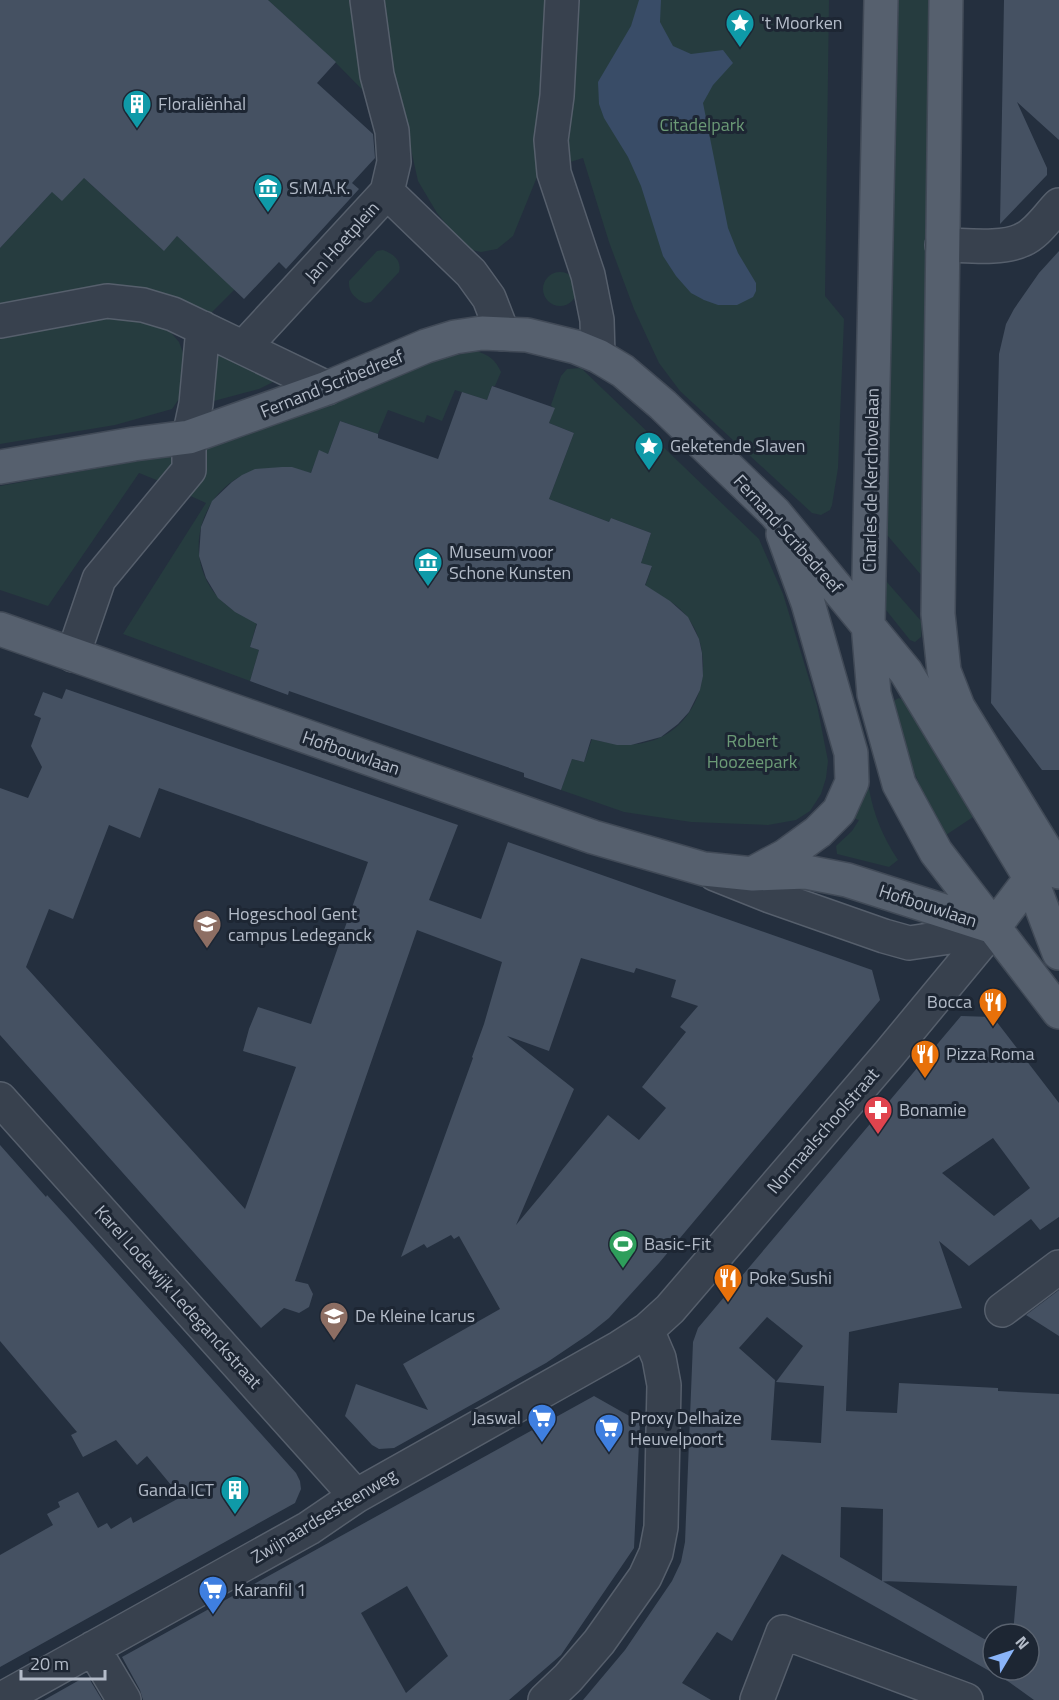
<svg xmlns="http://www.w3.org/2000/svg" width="1059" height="1700" viewBox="0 0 1059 1700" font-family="'Titillium Web',sans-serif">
  <rect width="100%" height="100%" fill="#242f3e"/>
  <!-- green -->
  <path fill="#263c3f" d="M268 0H829L825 296 844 319 838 468 832 505 830 510 821 515 812 513 680 391 659 363 634 309 609 242 583 158 539 172 513 236 497 249 481 252 467 249 437 213 418 181 408 136 336 63Z
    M896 0H933L922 576 887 535Z
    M84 178 163 250 177 236 235 289 211 313 212 321 0 307V248L52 192Z
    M383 250C394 254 402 261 399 272L371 302 365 303C355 299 348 292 349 281L377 251Z
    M543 289a17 17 0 1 1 34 0a17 17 0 1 1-34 0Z
    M107 314 162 322 179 342 185 358 183 393 172 409 115 425 0 444V337Z
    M476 351C489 355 495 359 501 372L495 386H492L487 400 455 390 442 421 427 415 424 423 388 410 378 434 340 421 328 454 319 451 311 473C200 438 152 585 257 622L250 647 259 650 250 681 123 634 206 503 184 493 197 448 334 404 434 360Z
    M223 353 279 379 259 389 210 402 216 381 215 368 217 354Z
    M581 368 759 539 783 594 817 705 828 761 826 778 821 794 810 811 796 820 768 825 691 822 624 812 561 790 572 759 584 762 592 739C615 745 636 748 659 738 708 716 718 645 680 609 670 599 656 595 644 589L652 567 641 563 651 533 611 518 609 522 549 499 574 433 549 423 554 409 551 405 561 376 567 369Z
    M181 453 169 485 139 473 48 606 0 590V486Z
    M886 581 922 622 921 637 915 642 910 640 886 610Z
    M899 698 905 701 973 817 946 835 926 800 908 758 893 706 895 700Z
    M862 788 869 789C874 816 883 837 898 860L889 867 837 854 836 846 852 831 859 820 847 816Z"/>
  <!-- water -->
  <path fill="#394c67" d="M639 0H661L660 22 673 46 691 54 723 50 733 63 713 85 703 103 728 228 738 253 756 283V291L753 297 737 305H718L704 300 691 293 676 276 663 256 641 186 628 157 604 118 599 104 598 82 631 26Z"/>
  <!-- building -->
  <path fill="#455162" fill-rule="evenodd" d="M0 0H268L336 62 317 83 373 134 375 158 352 183 359 189 286 269 279 262 244 299 177 236 164 251 84 178 62 201 52 192 0 248Z
    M1004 0H1059V140L1017 102 1047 168V175L1000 224Z
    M1059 251V770H1042L991 703 999 354 1006 324 1014 309 1039 273Z
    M492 386 555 408 549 423 574 433 549 499 609 522 611 518 651 533 641 563 652 566 645 585 670 601 688 617 699 639 702 653 703 676 700 690 689 712 678 724 661 737 631 745H617L591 739 584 762 572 759 561 790 524 777V773L289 691 288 695 250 681 259 650 250 647 257 624 235 612 218 598 206 578 199 556 201 527 212 501 232 482 242 475 255 469 282 467H292L311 473 319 450 328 454 340 421 378 434V438L438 459 462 392 487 400Z
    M66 689 458 825 429 900 481 919 508 842 872 970 880 1000 659 1263 609 1318 589 1334 546 1363 394 1448 379 1449 372 1445 345 1416 356 1384 428 1410 403 1364 500 1309 459 1236 454 1239 451 1235 427 1248 424 1244 401 1257 473 1058 472 1057 484 1024 502 962 417 930 295 1281 308 1284 313 1294 309 1307 299 1313 284 1308 261 1328 0 1035V788L28 798 42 767 31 746 41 718 34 715 43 692 62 699ZM159 788 368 862 311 1024 258 1007 249 1029 243 1051 296 1067 245 1209 26 967 49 909 73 919 109 825 140 838ZM581 958 634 973 636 968 676 980 671 997 698 1006 680 1027 686 1032 642 1087 666 1108 639 1140 608 1115 516 1225 574 1089 507 1036 549 1051Z
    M961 1016 993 1017 1059 1103V1217L1040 1230 1031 1219 969 1266 939 1241 962 1308 849 1332 846 1411 897 1413 899 1383 998 1388V1391L1059 1394V1700H1034L1009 1682 782 1554 732 1641 717 1632 682 1683 711 1700H583L625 1650 672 1581 681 1562 685 1542 693 1342 698 1328ZM993 1138 1030 1188 994 1216 942 1173ZM767 1317 803 1346 776 1382 824 1386 821 1443 771 1440 775 1380 739 1348ZM841 1507 883 1509 882 1581 1017 1586 1013 1634H1029V1670H993V1644L840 1557Z
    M0 1145 46 1197 47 1195 68 1218 296 1473 300 1481 301 1489 295 1503 0 1667V1555L53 1525 47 1514 60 1507 58 1502 78 1492 98 1528 107 1523 111 1529 131 1517 133 1523 181 1497 147 1456 137 1465 116 1440 83 1457 71 1435 77 1432 0 1341Z
    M1059 1290V1336L1026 1315Z
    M594 1396 640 1422 634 1548 561 1655 509 1700H143L140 1690 122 1657ZM407 1586 448 1656 406 1693 361 1613Z
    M83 1678 90 1680 102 1700H44Z"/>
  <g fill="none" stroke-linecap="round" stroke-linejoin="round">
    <!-- minor casing -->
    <g stroke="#565f6c" stroke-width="36">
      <path id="minor" d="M367 0 377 75 392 131 394 162 387 192
        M562 0 557 96 551 140 554 173 588 275 597 320 598 356
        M942 245C964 245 1002 250 1022 240 1037 234 1048 216 1059 205
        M0 321 107 301 143 305 173 314 327 388
        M244 347 387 192 471 273 489 298 503 334
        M73 655 99 579 189 470V437L196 404 203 328
        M715 874 770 896 884 936 909 943 977 933 994 927
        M0 1099 356 1496
        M1002 1310 1059 1267
        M93 1648 124 1700
        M0 1700 309 1528 356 1496 619 1348 647 1330 670 1309 889 1054 994 927
        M545 1700 568 1678 599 1642 645 1577 656 1553 661 1527 664 1385 659 1358 647 1330
        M757 1700 783 1632 966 1700"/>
    </g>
    <!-- major casing -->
    <g stroke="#414a57" stroke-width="36">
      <path id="major" d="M881 0 868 624 874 694 899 784 936 852 1059 1012
        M946 0 938 614 944 671 958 707 1059 872
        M0 467 134 444 189 437 327 388 426 346 455 337 482 333 527 335 576 347 598 356 623 371 663 405 775 513 906 672 1031 879 1059 953
        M0 629 593 837 704 869 753 874 806 872 847 880 994 927
        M757 871 785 856 818 832 839 811 852 782 851 753 808 603 783 534
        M994 927 1041 865"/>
    </g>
    <!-- minor -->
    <use href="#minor" stroke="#38414e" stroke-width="33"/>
    <!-- major -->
    <use href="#major" stroke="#56606e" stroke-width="33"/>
  </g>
  <!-- icons -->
  <defs>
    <g id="sight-pin" transform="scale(1.5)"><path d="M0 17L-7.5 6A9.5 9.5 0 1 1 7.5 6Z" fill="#0f9aa8" stroke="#1d2633"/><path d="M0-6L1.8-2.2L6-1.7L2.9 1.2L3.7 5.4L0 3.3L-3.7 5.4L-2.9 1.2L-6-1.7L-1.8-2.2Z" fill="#fff"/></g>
    <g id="building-pin" transform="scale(1.5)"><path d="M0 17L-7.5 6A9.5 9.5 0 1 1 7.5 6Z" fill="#0f9aa8" stroke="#1d2633"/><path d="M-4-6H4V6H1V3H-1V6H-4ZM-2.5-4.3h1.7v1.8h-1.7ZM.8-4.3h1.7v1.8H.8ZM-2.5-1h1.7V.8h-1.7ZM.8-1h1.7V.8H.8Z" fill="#fff"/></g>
    <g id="museum-pin" transform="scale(1.5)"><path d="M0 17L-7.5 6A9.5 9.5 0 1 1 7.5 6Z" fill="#0f9aa8" stroke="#1d2633"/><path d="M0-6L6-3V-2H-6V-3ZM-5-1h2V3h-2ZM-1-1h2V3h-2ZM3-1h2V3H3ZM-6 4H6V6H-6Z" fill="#fff"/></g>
    <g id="university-pin" transform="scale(1.5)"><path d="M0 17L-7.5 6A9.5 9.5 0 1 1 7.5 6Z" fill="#8d6e63" stroke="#1d2633"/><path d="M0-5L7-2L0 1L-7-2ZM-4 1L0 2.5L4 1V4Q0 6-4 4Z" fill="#fff"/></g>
    <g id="restaurant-pin" transform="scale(1.5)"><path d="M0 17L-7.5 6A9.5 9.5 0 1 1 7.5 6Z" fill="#e8710a" stroke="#1d2633"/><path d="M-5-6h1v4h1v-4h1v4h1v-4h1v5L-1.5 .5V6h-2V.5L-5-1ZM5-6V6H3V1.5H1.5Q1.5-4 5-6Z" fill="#fff"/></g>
    <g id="pharmacy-pin" transform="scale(1.5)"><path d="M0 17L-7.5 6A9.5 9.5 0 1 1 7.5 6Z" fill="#e0444e" stroke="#1d2633"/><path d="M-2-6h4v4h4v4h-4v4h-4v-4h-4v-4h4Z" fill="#fff"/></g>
    <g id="stadium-pin" transform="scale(1.5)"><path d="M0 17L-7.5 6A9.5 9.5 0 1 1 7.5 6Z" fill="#2e9e5b" stroke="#1d2633"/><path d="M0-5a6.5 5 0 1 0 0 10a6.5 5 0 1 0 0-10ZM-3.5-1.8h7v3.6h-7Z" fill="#fff"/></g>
    <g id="school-pin" transform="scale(1.5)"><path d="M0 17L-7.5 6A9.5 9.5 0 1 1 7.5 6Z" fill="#8d6e63" stroke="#1d2633"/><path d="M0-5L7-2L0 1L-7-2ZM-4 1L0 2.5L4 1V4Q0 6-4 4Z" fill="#fff"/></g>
    <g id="supermarket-pin" transform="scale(1.5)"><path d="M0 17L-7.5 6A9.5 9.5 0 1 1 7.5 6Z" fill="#3f7fe0" stroke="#1d2633"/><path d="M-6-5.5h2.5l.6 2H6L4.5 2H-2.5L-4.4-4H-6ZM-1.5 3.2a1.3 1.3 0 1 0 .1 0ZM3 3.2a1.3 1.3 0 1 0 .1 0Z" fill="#fff"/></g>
  </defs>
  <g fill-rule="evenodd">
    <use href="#sight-pin" x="740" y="23"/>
    <use href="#building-pin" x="137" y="104"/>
    <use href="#museum-pin" x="268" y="188"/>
    <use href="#sight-pin" x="649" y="446"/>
    <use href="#museum-pin" x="428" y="562"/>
    <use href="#university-pin" x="207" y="924"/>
    <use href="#restaurant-pin" x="993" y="1002"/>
    <use href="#restaurant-pin" x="925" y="1054"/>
    <use href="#pharmacy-pin" x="878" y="1110"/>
    <use href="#stadium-pin" x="623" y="1244"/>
    <use href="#restaurant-pin" x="728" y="1278"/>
    <use href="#school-pin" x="334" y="1316"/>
    <use href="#supermarket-pin" x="542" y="1418"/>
    <use href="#supermarket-pin" x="609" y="1428"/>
    <use href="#building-pin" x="235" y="1490"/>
    <use href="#supermarket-pin" x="213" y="1590"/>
  </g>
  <g text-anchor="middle" stroke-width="6" stroke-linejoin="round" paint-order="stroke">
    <!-- poi labels -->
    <g font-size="18" fill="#b4bcc9" stroke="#1d2633" text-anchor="start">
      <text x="761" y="29">'t Moorken</text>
      <text x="158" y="110">Floraliënhal</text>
      <text x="289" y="194">S.M.A.K.</text>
      <text x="670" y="452">Geketende Slaven</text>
      <text x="449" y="558">Museum voor<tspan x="449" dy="21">Schone Kunsten</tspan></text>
      <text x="228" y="920">Hogeschool Gent<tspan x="228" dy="21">campus Ledeganck</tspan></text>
      <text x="972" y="1008" text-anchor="end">Bocca</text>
      <text x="946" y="1060">Pizza Roma</text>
      <text x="899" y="1116">Bonamie</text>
      <text x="644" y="1250">Basic-Fit</text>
      <text x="749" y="1284">Poke Sushi</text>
      <text x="355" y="1322">De Kleine Icarus</text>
      <text x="521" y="1424" text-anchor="end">Jaswal</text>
      <text x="630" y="1424">Proxy Delhaize<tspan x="630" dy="21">Heuvelpoort</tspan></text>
      <text x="214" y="1496" text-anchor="end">Ganda ICT</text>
      <text x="234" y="1596">Karanfil 1</text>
    </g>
    <!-- park labels -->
    <g font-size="18" fill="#6b9a76" stroke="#1d2633">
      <text x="702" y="131">Citadelpark</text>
      <text x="752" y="747">Robert<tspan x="752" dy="21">Hoozeepark</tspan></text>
    </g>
    <!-- street labels -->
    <g font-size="18" fill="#b4bcc9" stroke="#1d2633">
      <text transform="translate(342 242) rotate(-48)" y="6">Jan Hoetplein</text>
      <text transform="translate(332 384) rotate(-22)" y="6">Fernand Scribedreef</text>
      <text transform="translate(871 480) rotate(-89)" y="6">Charles de Kerchovelaan</text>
      <text transform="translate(788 534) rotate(48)" y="6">Fernand Scribedreef</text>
      <text transform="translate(351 753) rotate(19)" y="6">Hofbouwlaan</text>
      <text transform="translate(928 906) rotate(18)" y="6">Hofbouwlaan</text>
      <text transform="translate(823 1131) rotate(-49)" y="6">Normaalschoolstraat</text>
      <text transform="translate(178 1297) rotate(48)" y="6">Karel Lodewijk Ledeganckstraat</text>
      <text transform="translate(324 1516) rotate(-31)" y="6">Zwijnaardsesteenweg</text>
    </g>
  </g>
  <!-- north arrow -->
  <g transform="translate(1011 1652) rotate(51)"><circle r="28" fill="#1d2633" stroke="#59626f" stroke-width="1.5"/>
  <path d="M0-4.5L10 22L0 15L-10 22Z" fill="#8ab4f8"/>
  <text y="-9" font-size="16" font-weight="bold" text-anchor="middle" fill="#b4bcc9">N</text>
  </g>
  <!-- scale -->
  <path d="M21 1670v9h84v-9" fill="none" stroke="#b4bcc9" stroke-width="3"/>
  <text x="30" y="1670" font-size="18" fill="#b4bcc9" stroke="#1d2633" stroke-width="4.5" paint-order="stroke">20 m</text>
</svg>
